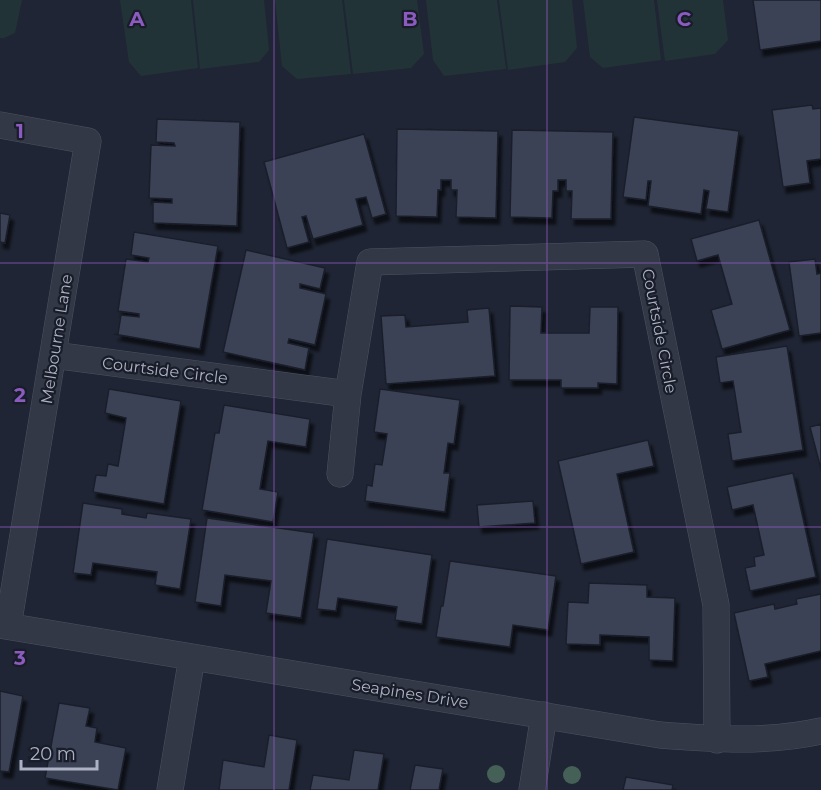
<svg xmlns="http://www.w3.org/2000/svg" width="821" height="790" viewBox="0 0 821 790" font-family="Montserrat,sans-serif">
  <defs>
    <filter id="shadow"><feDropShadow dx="3.5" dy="6" stdDeviation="1.5" flood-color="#0009"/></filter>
  </defs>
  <rect width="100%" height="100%" fill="#1f2534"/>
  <!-- green -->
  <path fill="#223337" d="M0 0H22L15 33 4 38H0Z
    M120 0H191L198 68 141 76 129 62Z
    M193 0H264L269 50 259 62 200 69Z
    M275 0H342L351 74 297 79 282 66Z
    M344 0H417L424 54 411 68 353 74Z
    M426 0H497L506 69 444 76 433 60Z
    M499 0H572L577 48 565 62 508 70Z
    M583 0H654L661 60 603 68 590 57Z
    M657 0H723L728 40 715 54 665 61Z"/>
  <!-- building -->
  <path fill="#3b4355" stroke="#1a1f2b" stroke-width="1.5" filter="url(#shadow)" d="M753 0H821V41L760 50Z
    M812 105 813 109 821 108V159L807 161 810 183 783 187 772 110Z
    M634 117 739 131 728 212 706 209 709 191 704 190 701 214 648 206 651 181H648L646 200 623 197Z
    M157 119 240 122 237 226 153 223V202L172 203V199L149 198 151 145 175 146 174 143 156 142Z
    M397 129 498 131 496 218 456 217 457 190H451V180H441V190H438L437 217 396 216Z
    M512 130 613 132 611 219H571L572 191H566V180H558V191H553L552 218 510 217Z
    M364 134 386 214 372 218 366 197 356 199 363 225 313 239 306 216 302 217 309 242 287 248 264 162Z
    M0 213 10 215 5 243 0 242Z
    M759 220 790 330 722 349 711 310 732 304 718 255 697 261 691 239Z
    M134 232 218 246 200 349 114 334H118L121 315 139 317V314L118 311 126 259 148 262 149 258 131 255Z
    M246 250 325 268 320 289 300 284V288L326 294 315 345 289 339 288 343 309 348 305 370 223 352Z
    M815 259 817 274 821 273V333L799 336 789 262Z
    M510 306 542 307 541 333H589L590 307H618L617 384 598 383V388H561V380H509Z
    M489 308 495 376 386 384 381 316 405 315 406 327 468 322 467 310Z
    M787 346 803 450 732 461 728 434 741 432 733 381 720 383 716 357Z
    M109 389 181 401 164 504 93 492 96 475 106 476 108 464 118 466 126 418 105 413Z
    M380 389 460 400 454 444 448 443 444 473H450L445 512 365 501 367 485 372 486 375 464 382 465 387 434 374 432Z
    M224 405 310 419 306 447 268 441 260 489 278 492 273 522 202 510 215 433H219Z
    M821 424V469L810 427Z
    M648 440 654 466 617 474 634 552 581 564 558 461Z
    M793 473 816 577 750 591 745 568 755 566 754 557 764 555 753 505 732 510 727 487Z
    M533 501 535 523 479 527 477 505Z
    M83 503 122 509V514L146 518 147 513 191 519 180 589 155 585 157 572 93 563 91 575 73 573Z
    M207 518 314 533 301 618 266 613 271 581 225 575 221 606 195 602Z
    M327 539 432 555 422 624 395 620 397 607 338 598 336 611 317 609Z
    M450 561 556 576 548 630 513 625 510 647 436 637 441 606H443Z
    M589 583 647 585V597L675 598 673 661 649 660V637L600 635V645L566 644 568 602 588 603Z
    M821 594V651L765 664 768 677 749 681 734 613 774 604 775 609 797 604 796 599Z
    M0 691 23 696 9 772 0 771Z
    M59 703 90 708 86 726 97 728 95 742 126 748 118 790 45 778Z
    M269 735 297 740 289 790H219L223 760 264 767Z
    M354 750 384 754 378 790H310L313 775 349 780Z
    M415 765 443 769 439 790H410Z
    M626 777 673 785 672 790H623Z"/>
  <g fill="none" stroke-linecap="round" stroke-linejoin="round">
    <!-- street casing -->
    <g stroke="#4d5261" stroke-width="27">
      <path id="street" d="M0 125 88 141 8 626
        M53 355 348 394
        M340 474 348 394 370 262 645 254 716 605 717 740
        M0 625 660 735C713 739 768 743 821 731
        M170 790 192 657
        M532 790 544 715"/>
    </g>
    <!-- street -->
    <use href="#street" stroke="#323845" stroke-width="26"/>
  </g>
  <!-- trees -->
  <g fill="#456157">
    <circle cx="496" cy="774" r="9"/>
    <circle cx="572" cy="775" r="9"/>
  </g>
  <!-- grid -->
  <path fill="none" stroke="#8c5bc0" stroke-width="1.5" stroke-opacity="0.55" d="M274 0V790M547 0V790M0 263H821M0 527H821"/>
  <g text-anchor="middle" stroke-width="4.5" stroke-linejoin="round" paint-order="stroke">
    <!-- street labels -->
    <g font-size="16" fill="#acb2c3" stroke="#181d29">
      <text transform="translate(660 331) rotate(79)" y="6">Courtside Circle</text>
      <text transform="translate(56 339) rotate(-81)" y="6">Melbourne Lane</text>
      <text transform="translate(165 370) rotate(7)" y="6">Courtside Circle</text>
      <text transform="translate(410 693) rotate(9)" y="6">Seapines Drive</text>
    </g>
  </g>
  <g font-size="20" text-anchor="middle" font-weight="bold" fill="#8c5bc0" stroke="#181d29" stroke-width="4.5" stroke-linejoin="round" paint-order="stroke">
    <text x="137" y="26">A</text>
    <text x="410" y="26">B</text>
    <text x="684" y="26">C</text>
    <text x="20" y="138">1</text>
    <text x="20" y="402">2</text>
    <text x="20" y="665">3</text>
  </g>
  <!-- scale -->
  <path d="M21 760v9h76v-9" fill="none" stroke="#acb2c3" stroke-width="3"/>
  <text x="30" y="760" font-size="18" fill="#acb2c3" stroke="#181d29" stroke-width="4.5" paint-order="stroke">20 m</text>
</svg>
